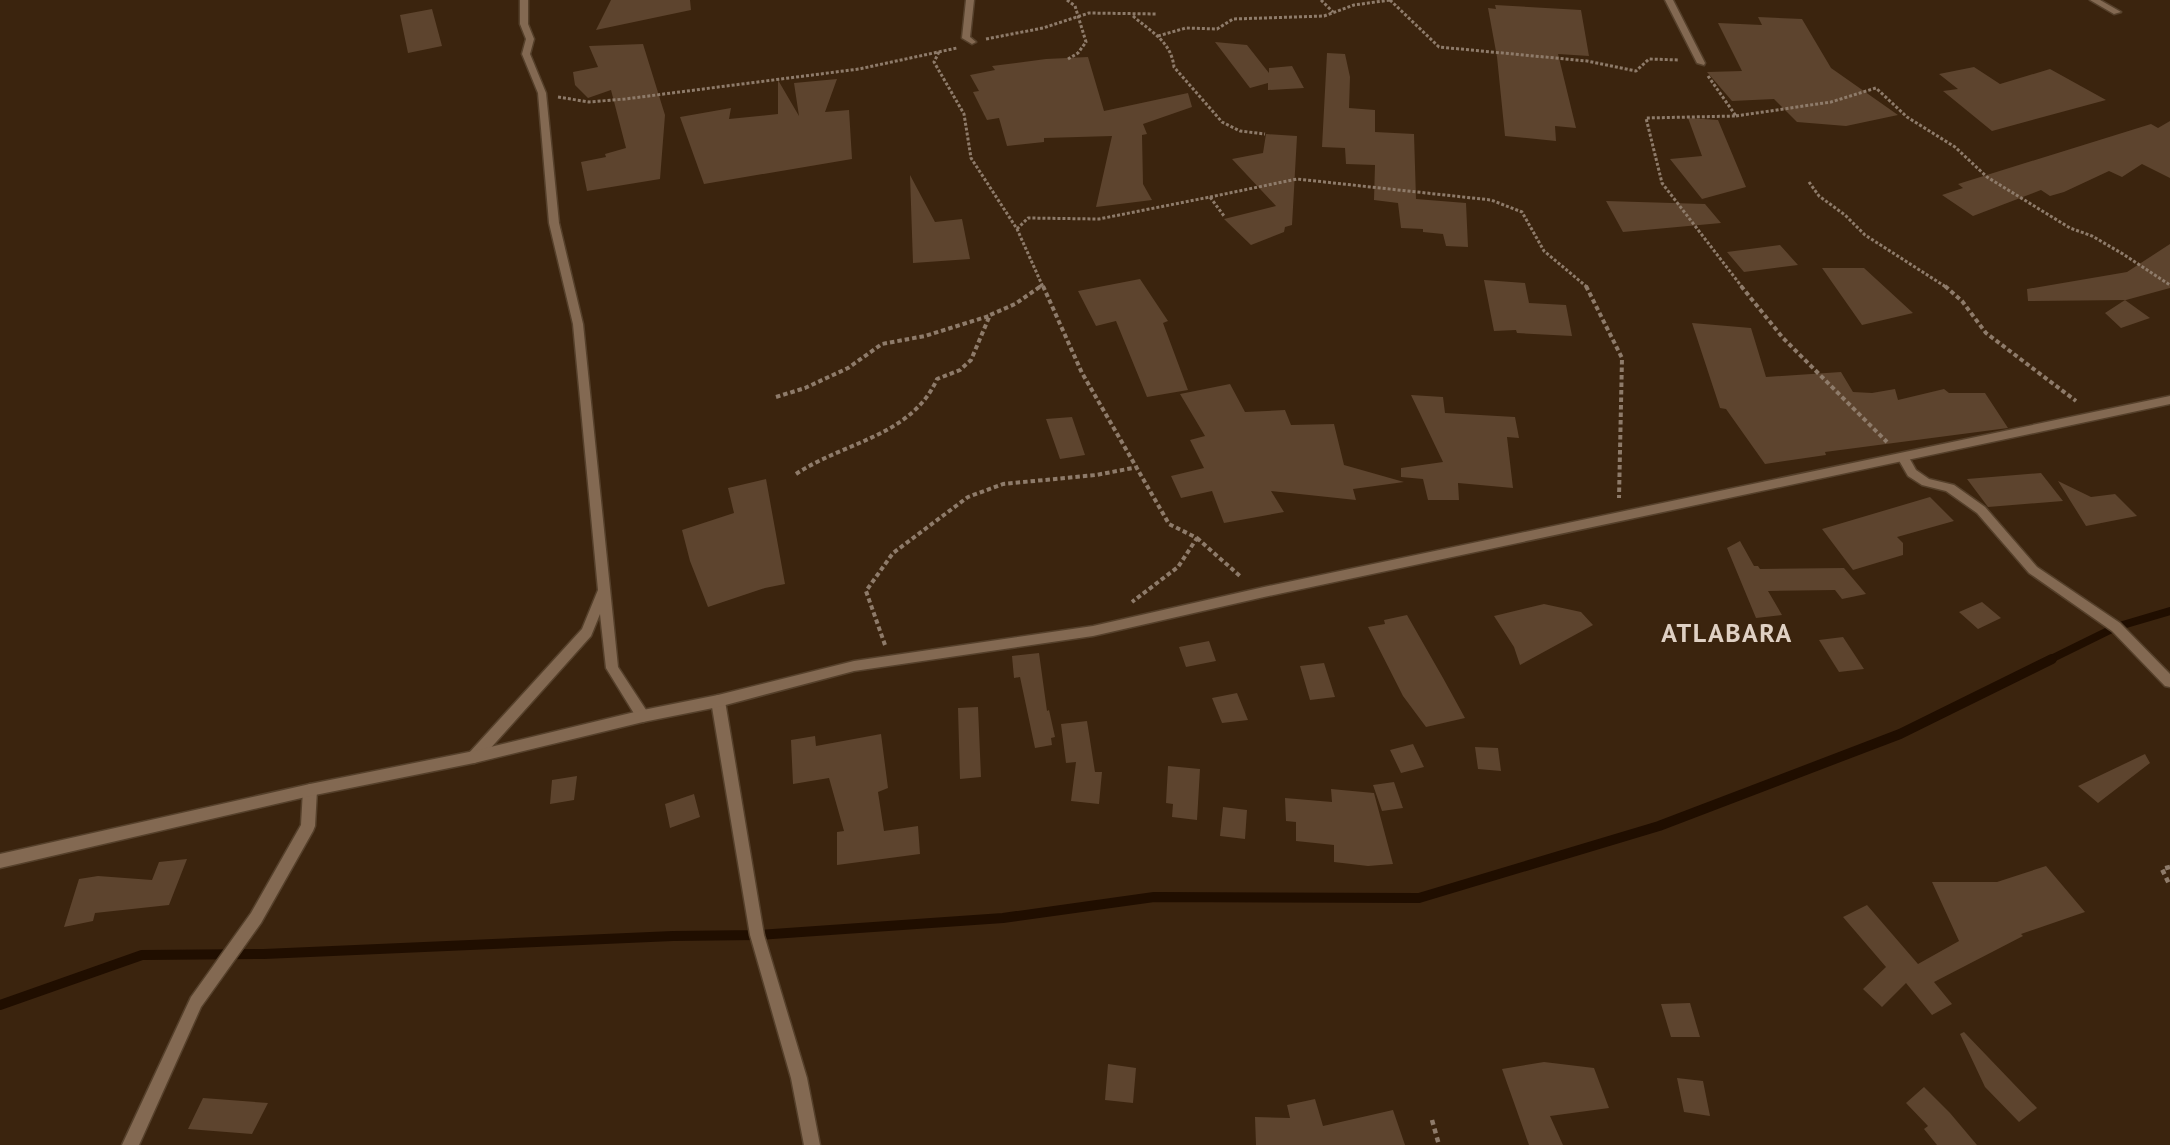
<svg xmlns="http://www.w3.org/2000/svg" width="2170" height="1145" viewBox="0 0 2170 1145" font-family="'PT Sans',sans-serif">
  <rect width="100%" height="100%" fill="#3b240e"/>
  <g fill="none" stroke-linecap="round" stroke-linejoin="round">
    <!-- stream-far1 -->
    <path stroke="#200e00" stroke-width="8" d="M2049 660 2116 627 2170 611"/>
    <!-- stream -->
    <path stroke="#200e00" stroke-width="10" d="M0 1005 142 955 264 954 673 936 757 935 1003 918 1154 897 1419 898 1659 826 1900 734 2052 659"/>
  </g>
  <!-- building -->
  <path fill="#5d442e" d="M611 0H690L691 10 596 30Z
    M1495 5 1581 10 1589 56 1558 54 1576 128 1555 126 1556 141 1505 136 1497 57 1488 8 1496 9Z
    M432 9 442 46 408 53 400 15Z
    M1758 17 1802 19 1831 68 1898 115 1846 126 1797 122 1774 99 1732 101 1707 72 1742 71 1718 23 1762 25Z
    M1215 42 1247 45 1269 73V68L1292 66 1304 88 1268 90V83L1250 88Z
    M643 44 665 115 660 179 587 191 581 162 606 157 605 154 626 148 611 90 588 98 575 85 573 72 598 67 589 46Z
    M1327 53 1345 54 1350 77 1349 108 1375 110V132L1414 134 1416 199 1466 203 1468 247 1446 246 1443 234 1423 232V229L1401 228 1398 203 1374 200 1375 165 1346 164 1345 148 1322 147Z
    M1088 57 1104 111 1188 93 1192 107 1143 124 1147 134 1142 135 1143 184 1152 200 1096 207 1112 136 1044 138V142L1007 146 999 118 987 120 973 92 979 91 970 75 995 70 992 66 1046 59Z
    M1974 67 2000 84 2050 69 2106 100 1992 131 1943 91 1958 89 1939 74Z
    M837 79 825 112 849 110 852 159 704 184 680 117 731 108 729 119 778 114V80L799 116 794 83Z
    M1688 118 1718 120 1746 187 1702 199 1670 159 1702 156Z
    M2170 121V178L2142 164 2122 177 2109 171 2064 192 2050 196 2041 190 1973 216 1942 195 1963 188 1958 184 2151 124 2158 128Z
    M1266 134 1297 136 1292 225 1285 227 1284 232 1251 245 1224 219 1276 206 1232 159 1263 153Z
    M910 175 935 222 962 219 970 259 913 263Z
    M1606 201 1705 204 1721 223 1623 232Z
    M2170 244V288L2126 300 2028 301 2027 289 2127 272Z
    M1780 245 1798 265 1744 272 1727 252Z
    M1822 268H1864L1913 313 1862 325Z
    M1140 279 1168 321 1163 323 1188 390 1147 397 1116 321 1096 326 1078 291Z
    M1484 280 1525 283 1529 303 1566 305 1572 336 1517 333 1516 330 1494 331Z
    M2125 300 2150 318 2121 328 2105 313Z
    M1692 323 1751 328 1766 377 1841 372 1853 392 1872 393 1895 389 1898 400 1944 389 1949 393H1985L2008 428 1825 452 1826 455 1765 464 1726 409 1720 408Z
    M1230 384 1245 412 1285 410 1291 425 1334 424 1344 465 1404 482 1353 489 1356 500 1271 491 1284 512 1224 523 1212 491 1181 498 1171 476 1204 468 1190 440 1205 436 1180 394Z
    M1411 395 1443 397 1445 413 1515 417 1519 438 1507 437 1513 488 1458 483 1459 500H1428L1423 479 1401 477V468L1443 462Z
    M1072 417 1085 455 1060 459 1046 419Z
    M2041 473 2063 501 1988 507 1967 479Z
    M766 479 785 584 765 588 708 607 690 561 682 530 734 513 728 488Z
    M2058 481 2091 497 2115 494 2137 516 2086 526Z
    M1930 497 1954 521 1897 537 1903 543V555L1853 570 1822 529Z
    M1740 541 1754 566H1758L1760 569 1844 568 1866 594 1842 599 1835 590 1768 591 1782 615 1756 618 1727 548Z
    M1982 602 2001 618 1978 629 1959 612Z
    M1544 604 1581 612 1593 625 1520 665 1514 647 1494 616Z
    M1407 615 1443 678 1465 718 1426 727 1403 696 1368 627 1385 624 1384 620Z
    M1843 637 1864 669 1839 672 1819 640Z
    M1209 641 1216 661 1186 667 1179 647Z
    M1039 653 1047 711 1049 710 1055 737 1051 738 1052 745 1035 748 1020 677 1014 678 1012 656Z
    M1324 663 1335 697 1310 700 1300 666Z
    M1237 693 1248 720 1222 723 1212 698Z
    M978 707 981 777 960 779 958 708Z
    M1087 721 1095 772H1102L1099 804 1071 801 1076 762 1066 763 1061 724Z
    M881 734 888 788 878 792 884 831 918 826 920 854 837 865V832L844 831 829 778 793 784 791 740 815 736 816 746Z
    M1413 744 1424 767 1401 773 1390 750Z
    M1475 747 1498 748 1501 771 1478 769Z
    M2145 754 2150 763 2098 803 2078 786Z
    M1168 766 1200 769 1197 820 1172 817 1173 804 1166 803Z
    M577 776 574 800 550 804 552 780Z
    M1394 782 1403 808 1382 811 1373 785Z
    M1331 789 1374 793 1393 864 1368 866 1334 862V845L1296 841V822L1286 821 1285 798 1332 802Z
    M694 794 700 817 670 828 665 804Z
    M1223 807 1247 810 1245 839 1220 836Z
    M187 859 169 905 95 913 93 921 64 927 79 879 98 876 152 880 159 862Z
    M2046 866 2085 912 2021 934 2023 936 1934 982 1952 1004 1932 1015 1906 983 1882 1007 1863 989 1886 967 1843 917 1867 905 1918 964 1959 941 1932 882H1997Z
    M1690 1003 1700 1037H1671L1661 1004Z
    M1964 1032 2037 1108 2019 1122 1985 1087 1960 1034Z
    M1544 1062 1594 1068 1609 1108 1550 1116 1563 1145H1529L1502 1069Z
    M1108 1064 1136 1068 1133 1103 1105 1100Z
    M1677 1078 1703 1081 1710 1116 1684 1112Z
    M1924 1087 1950 1113 1977 1145H1937L1924 1129 1928 1126 1906 1103Z
    M203 1098 268 1103 252 1134 188 1129Z
    M1315 1099 1323 1126 1393 1110 1405 1145H1256L1255 1117 1290 1118 1287 1105Z"/>
  <g fill="none" stroke-linecap="round" stroke-linejoin="round">
    <!-- minor casing -->
    <g stroke="#55402b" stroke-width="3">
      <path id="minor" d="M520 0H528V24L534 39 530 54 546 93 559 223 583 324 618 667 650 716 648 720 643 722 638 720 606 668 600 614 591 636 479 761 474 763 469 761 467 757 469 753 582 629 598 590 573 324 549 223 538 93 522 54 526 39 520 24Z
        M966 0H974L970 37 976 42 972 44 962 38Z
        M1665 0H1673L1705 63 1704 65 1697 63Z
        M2090 0H2100L2121 12 2114 14Z
        M1903 453 1907 454 1916 470 1929 479 1954 485 1985 507 2037 567 2120 623 2170 674V687L2165 686 2112 631 2029 573 1977 513 1946 491 1922 485 1908 476 1897 457Z
        M718 695 723 697 725 701 764 935 807 1078 820 1145H804L791 1078 750 935 711 701 713 697Z
        M310 784 315 786 317 790 315 826 313 831 261 923 201 1007 139 1145H122L191 997 251 913 301 825 303 790 305 786Z"/>
    </g>
    <!-- tertiary casing -->
    <g stroke="#55402b" stroke-width="3">
      <path id="tertiary" d="M2170 396V404L1264 597 1093 636 854 671 718 707 643 722 474 763 310 796 0 868V854L310 784 474 751 643 710 718 695 854 661 1093 626 1264 587Z"/>
    </g>
    <!-- path-far2 -->
    <path stroke="#8e7b6a" stroke-width="3" stroke-dasharray="3 2" stroke-linecap="butt" d="M1067 0 1075 6 1086 42 1078 53 1068 59
      M1321 0 1333 12
      M1390 0 1439 47 1587 61 1636 71 1649 59 1679 60
      M1133 16C1151 32 1171 41 1174 67L1222 122 1240 131 1265 134
      M1158 36 1186 28 1217 29 1233 19 1324 16 1354 5 1390 0
      M986 39 1043 28 1089 13 1156 14
      M939 52 934 62 964 114 971 158 1017 229 1043 287
      M1708 76 1736 116 1646 118 1662 183 1742 287
      M558 97 589 102 625 99 859 69 957 48
      M1736 116 1831 102 1876 88 1907 117 1955 147 1987 177 2070 228 2092 236 2123 254 2170 285
      M1809 182 1819 196 1845 215 1865 235 1946 287
      M1210 197 1297 179 1491 200 1522 212 1544 251 1587 287
      M1017 229 1028 218 1099 219 1210 197 1224 216
      M1039 287 1042 285"/>
    <!-- path-far1 -->
    <path stroke="#8e7b6a" stroke-width="4" stroke-dasharray="4.5 3" stroke-linecap="butt" d="M1043 286 1082 373 1169 524 1197 538 1178 567 1132 602
      M1586 286 1622 358 1619 498
      M1741 286 1783 338 1887 442
      M1945 286 1962 301 1986 333 2076 401
      M776 397 805 388 848 368 882 344 925 336 989 316
      M796 474C844 442 912 436 937 379L960 370 971 360 990 315 1015 304 1041 286
      M1197 538 1241 577
      M885 645 866 591 893 553 968 497 1003 484 1096 475 1138 467"/>
    <!-- path -->
    <path stroke="#8e7b6a" stroke-width="4.5" stroke-dasharray="5 4" stroke-linecap="butt" d="M2170 867 2162 869 2170 886
      M1432 1120 1439 1145"/>
    <!-- minor -->
    <use href="#minor" fill="#836952" fill-rule="evenodd"/>
    <!-- tertiary -->
    <use href="#tertiary" fill="#836952" fill-rule="evenodd"/>
  </g>
  <g text-anchor="middle" stroke-width="4.5" stroke-linejoin="round" paint-order="stroke">
    <!-- district labels -->
    <g font-size="26" font-weight="bold" letter-spacing="1.5" fill="#dfd0c3" stroke="#3b240e">
      <text x="1727" y="642">ATLABARA</text>
    </g>
  </g>
</svg>
